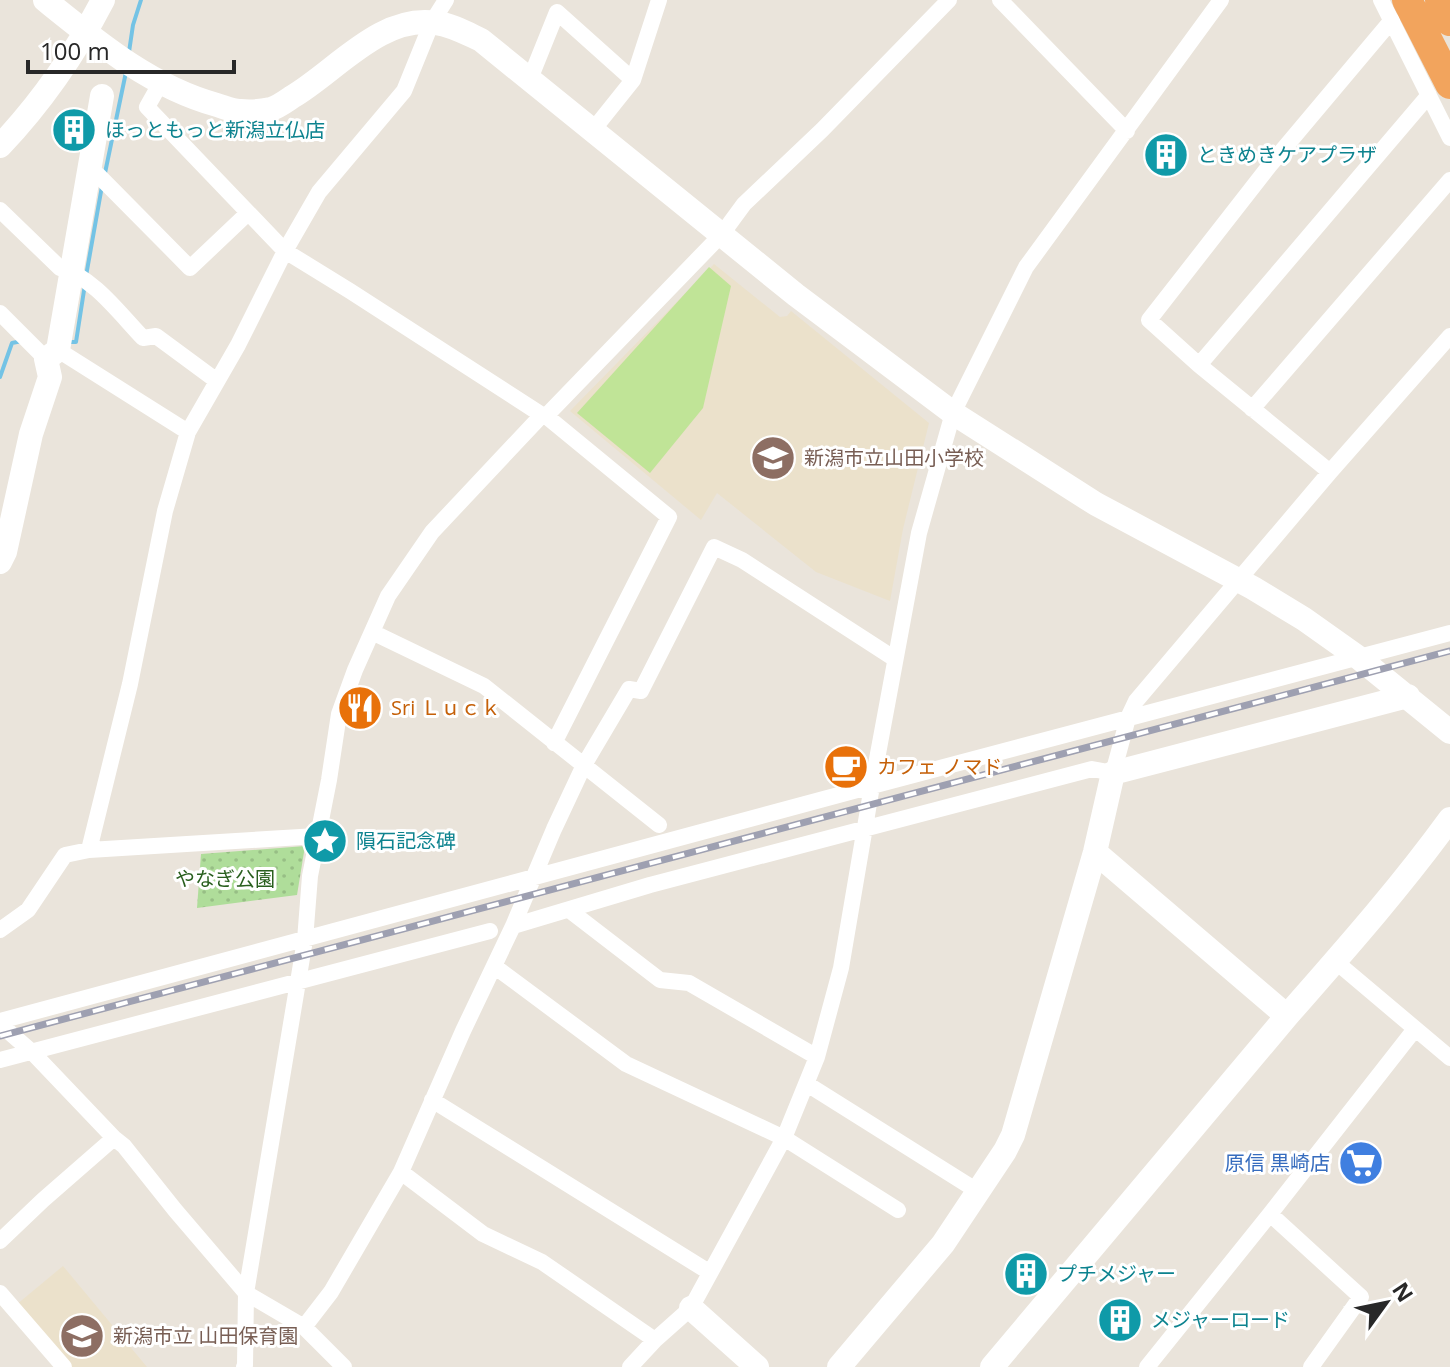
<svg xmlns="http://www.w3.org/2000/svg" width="1450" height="1367" viewBox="0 0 1450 1367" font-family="'Open Sans','Noto Sans JP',sans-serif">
  <defs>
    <pattern id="green-dots" width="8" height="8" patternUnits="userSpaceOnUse" patternTransform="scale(2)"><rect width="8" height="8" fill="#afdd9a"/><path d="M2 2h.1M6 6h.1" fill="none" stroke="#97be85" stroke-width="1.8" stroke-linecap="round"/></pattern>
  </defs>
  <rect width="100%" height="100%" fill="#eae4db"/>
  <!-- education -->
  <path fill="#ebe1cb" d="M714 264 780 317 787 316 791 311 929 423 903 529 890 601 816 572 717 493 701 520 570 411Z
    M63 1266 147 1367H69L16 1305Z"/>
  <!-- green -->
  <path fill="url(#green-dots)" d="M305 846 297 895 197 908 201 854Z"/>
  <!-- pitch -->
  <path fill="#c0e497" d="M709 267 731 286 703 408 650 473 577 413Z"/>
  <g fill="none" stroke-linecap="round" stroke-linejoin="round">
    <!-- stream -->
    <path stroke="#74c3e5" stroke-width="4" d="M129 52 133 25 141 0
      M105 173 126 72
      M86 276 102 186
      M66 342H76L85 284
      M0 377 12 343 22 341"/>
    <!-- street -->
    <path stroke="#fff" stroke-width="16" d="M1000 0 1127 131
      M1381 0 1450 138
      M530 79 557 12 633 80
      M160 84 147 107 285 251 350 291 542 415 546 416 669 517 554 743
      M593 130 633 80 659 0
      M90 171 98 175 190 268 248 213
      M0 210 60 268C93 277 119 313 143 338L156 336 217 381
      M0 313 46 359
      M58 350 188 432
      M1199 365 1429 95
      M1252 409 1450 180
      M546 416 722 234 744 204 822 130 949 0
      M1330 472 1199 365 1149 320 1270 165 1392 20
      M372 632 484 686 659 825
      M89 850 130 684 165 511 188 432 238 345 285 251 319 192 404 91 432 22 446 0
      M569 910 660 980 689 983 817 1057
      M513 926 650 885 1092 769 1113 773 1128 718 1136 701 1330 472 1450 336
      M0 930 28 910 65 855 89 850 317 836
      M1335 961 1450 1058
      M494 966 626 1064 784 1138 898 1210
      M0 1021 872 786 1450 633
      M0 1024 32 1052 114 1138 124 1146 175 1210 246 1293 304 1327 344 1367
      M0 1060 490 931
      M807 1084 979 1192
      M432 1100 709 1272
      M401 1172 483 1234 542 1262 655 1340
      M1270 1214 1361 1297 1311 1367
      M0 1241 43 1200 114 1138
      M0 1293 64 1367
      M304 1327 331 1292 401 1172 463 1031 513 926 554 829 584 765 629 689 641 691 714 547 742 560 895 659
      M244 1367 245 1365 246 1293 305 940 310 876 329 780 339 714 355 670 388 596 432 532 542 415
      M630 1367 655 1340 691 1308 784 1138 817 1057 841 968 872 786 919 533 953 413 1026 267 1221 0
      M1147 1367 1270 1214 1415 1029"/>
    <!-- secondary -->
    <path stroke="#fff" stroke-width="24" d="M45 0C97 42 151 87 217 105 224 107 233 111 240 111 249 112 262 111 271 109 278 107 286 101 292 97 335 72 381 14 436 23 452 25 466 33 481 40L796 295 953 413 1096 504 1253 588 1304 619 1359 658 1450 732
      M0 146C41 103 76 52 103 0
      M0 562 5 552 31 434 50 377 46 359 58 350 102 96
      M1095 852 1287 1016
      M691 1308 757 1367
      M839 1367 943 1244 1005 1151 1013 1135 1095 852 1113 773 1408 696
      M992 1367 1287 1016C1343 952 1400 888 1450 819"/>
    <!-- highway -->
    <path stroke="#f2a45d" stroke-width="30" d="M1407 0 1450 84
      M1440 0 1450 21"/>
    <!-- rail casing -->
    <g stroke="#9ea0b1" stroke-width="7">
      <path id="rail" d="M0 1036 1450 651"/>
    </g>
    <!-- rail -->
    <use href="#rail" stroke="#fff" stroke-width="4" stroke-dasharray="12" stroke-linecap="butt"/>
  </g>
  <!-- icons -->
  <defs>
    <g id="building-disc" transform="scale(2.3)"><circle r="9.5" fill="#0f9aa8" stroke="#fff"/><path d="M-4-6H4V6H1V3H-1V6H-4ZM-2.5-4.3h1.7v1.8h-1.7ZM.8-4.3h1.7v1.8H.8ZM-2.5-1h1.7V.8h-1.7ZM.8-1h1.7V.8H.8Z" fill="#fff"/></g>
    <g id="school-disc" transform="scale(2.3)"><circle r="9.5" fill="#8d6e63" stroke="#fff"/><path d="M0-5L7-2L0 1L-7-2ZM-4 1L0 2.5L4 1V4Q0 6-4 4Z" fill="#fff"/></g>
    <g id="restaurant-disc" transform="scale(2.3)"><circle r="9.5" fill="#e8710a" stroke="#fff"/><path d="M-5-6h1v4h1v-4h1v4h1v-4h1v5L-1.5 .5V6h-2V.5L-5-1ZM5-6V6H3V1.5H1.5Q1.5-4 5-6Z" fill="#fff"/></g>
    <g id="cafe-disc" transform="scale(2.3)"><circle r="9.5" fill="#e8710a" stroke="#fff"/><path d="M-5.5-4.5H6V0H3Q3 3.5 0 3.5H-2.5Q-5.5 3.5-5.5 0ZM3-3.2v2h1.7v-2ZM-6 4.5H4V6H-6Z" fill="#fff"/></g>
    <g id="sight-disc" transform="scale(2.3)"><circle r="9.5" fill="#0f9aa8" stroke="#fff"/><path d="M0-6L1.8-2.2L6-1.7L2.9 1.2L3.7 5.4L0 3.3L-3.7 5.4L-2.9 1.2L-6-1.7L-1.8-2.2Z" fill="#fff"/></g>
    <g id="supermarket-disc" transform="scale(2.3)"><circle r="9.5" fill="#3f7fe0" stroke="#fff"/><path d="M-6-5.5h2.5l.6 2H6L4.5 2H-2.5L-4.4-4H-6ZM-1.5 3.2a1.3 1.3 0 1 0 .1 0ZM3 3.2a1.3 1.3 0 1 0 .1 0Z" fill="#fff"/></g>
  </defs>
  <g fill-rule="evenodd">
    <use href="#building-disc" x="74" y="130"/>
    <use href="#building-disc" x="1166" y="155"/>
    <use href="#school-disc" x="773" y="458"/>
    <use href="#restaurant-disc" x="360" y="708"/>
    <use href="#cafe-disc" x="846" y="767"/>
    <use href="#sight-disc" x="325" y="841"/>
    <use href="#supermarket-disc" x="1361" y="1163"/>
    <use href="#building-disc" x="1026" y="1274"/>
    <use href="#building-disc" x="1120" y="1320"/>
    <use href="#school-disc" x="82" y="1336"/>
  </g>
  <g text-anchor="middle" stroke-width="6" stroke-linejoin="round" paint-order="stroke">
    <!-- culture labels -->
    <g font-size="20" fill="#0d838f" stroke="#fff" text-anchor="start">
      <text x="105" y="137">ほっともっと新潟立仏店</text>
      <text x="1197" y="162">ときめきケアプラザ</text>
      <text x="356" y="848">隕石記念碑</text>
      <text x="1057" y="1281">プチメジャー</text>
      <text x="1151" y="1327">メジャーロード</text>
    </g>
    <!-- education labels -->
    <g font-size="20" fill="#785e54" stroke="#fff" text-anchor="start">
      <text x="804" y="465">新潟市立山田小学校</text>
      <text x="113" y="1343">新潟市立 山田保育園</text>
    </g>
    <!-- food labels -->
    <g font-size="20" fill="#c56008" stroke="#fff" text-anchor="start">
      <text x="391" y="715">Sri Ｌｕｃｋ</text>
      <text x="877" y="774">カフェ ノマド</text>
    </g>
    <!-- park labels -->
    <g font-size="20" fill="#295f1e" stroke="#fff">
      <text x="225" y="886">やなぎ公園</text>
    </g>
    <!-- shop labels -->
    <g font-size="20" fill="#366cbe" stroke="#fff" text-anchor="end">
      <text x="1330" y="1170">原信 黒崎店</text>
    </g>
  </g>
  <!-- north arrow -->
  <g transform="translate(1386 1303) rotate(57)" stroke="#ffffff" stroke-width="6" paint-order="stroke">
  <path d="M0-6L14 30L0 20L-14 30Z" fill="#282828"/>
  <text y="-12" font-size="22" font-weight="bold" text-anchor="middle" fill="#282828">N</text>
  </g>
  <!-- scale -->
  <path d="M28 60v12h206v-12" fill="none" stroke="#282828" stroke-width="4"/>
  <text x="40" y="60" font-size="24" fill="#282828" stroke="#ffffff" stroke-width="6" paint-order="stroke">100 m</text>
</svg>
